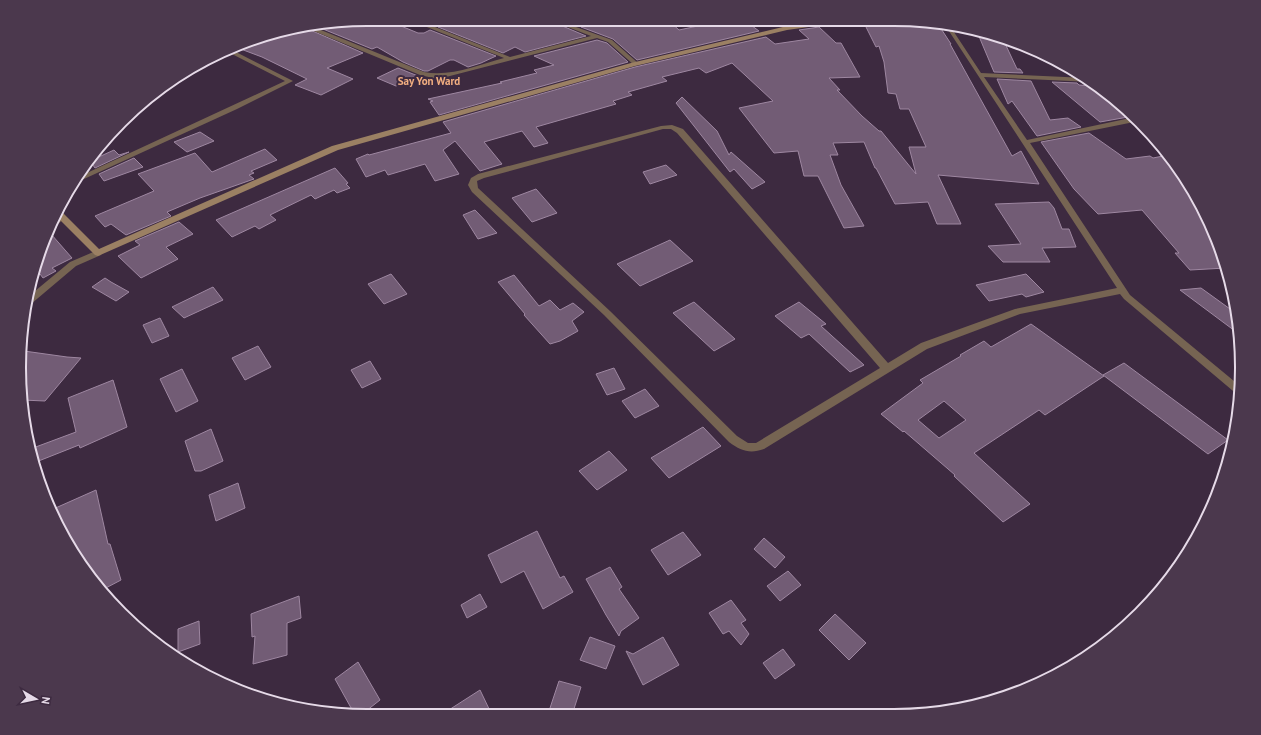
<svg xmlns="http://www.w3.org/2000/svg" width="1261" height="735" viewBox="0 0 1261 735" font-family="'PT Sans',sans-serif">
  <rect width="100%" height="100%" fill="#3d2a40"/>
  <!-- building -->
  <path fill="#725c75" stroke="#9e87a1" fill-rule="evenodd" d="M368 19H384L418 33H424L430 30 496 56 481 63 468 67 454 60H450L428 71H424L403 62 377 47 372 49 318 27Z
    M453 19H546L586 36 525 52 515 47 503 53 438 27Z
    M608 19H667L679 30 726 20H744L759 31 637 60 613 39 581 27Z
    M864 23 938 24 951 44H950L1012 156 1021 151 1039 184 938 175 961 224H937L928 202 895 204 876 168H875L864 142 833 143 838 155H830L841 185 864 226 844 228 818 176H804L798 151 774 153 739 108 773 101 732 63 706 73 699 68 662 77 667 81 628 92 632 95 613 101 616 104 536 127 548 143 534 147 522 131 484 142 502 164 480 171 455 141 443 150 459 174 435 181 425 164 388 175 385 170 366 177 356 159 368 154 369 155 451 133 443 122 635 67 766 37 775 44 809 39 799 30 819 27 836 43H841L860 77 829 78 840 90H837L862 116 879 131H881L916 174 909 147H926L909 109H900L896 94 888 93 884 62 879 46 876 47Z
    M308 29 363 53 327 68 353 79 321 95 295 85 307 79 262 57 238 48 256 37Z
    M978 34H988L1002 37 1017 69H1020L1023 73 994 72Z
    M597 40 607 43 628 62 439 115 430 102 433 101 428 99 502 83 500 82 537 73 534 70 554 65 534 56Z
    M398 68 418 76 396 86 377 78Z
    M997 79 1031 81 1050 120 1068 118 1081 127 1037 136 1012 101 1008 104Z
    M1052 82 1077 83 1079 85 1092 86 1099 95H1105L1130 115H1126L1128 117 1100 122Z
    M682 97 717 131 729 155 731 152 765 182 752 189 734 169 730 172 676 103Z
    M200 132 214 141 187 152 174 142Z
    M1089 133 1126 159 1150 156 1153 158 1168 155 1183 174 1215 234 1226 268 1190 270 1175 253H1179L1142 210 1098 214 1074 189 1041 142Z
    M265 149 277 160 251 171 254 173 249 175 254 179 200 198 167 212 171 216 126 235 111 224 105 227 95 216 154 191 138 174 195 153 212 172Z
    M114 150 119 155 129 152 95 168 90 161Z
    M134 158 143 167 104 181 99 174Z
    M666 165 677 175 650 184 643 172Z
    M335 168 348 183 346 184 350 188 337 193 334 190 315 199 311 195 270 215 276 220 259 229 255 226 232 237 216 220Z
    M536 189 557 213 532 222 512 198Z
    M1049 202 1054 208 1062 229H1069L1076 247 1042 248 1050 262H1003L988 246 1021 244 995 204Z
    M475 210 497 233 478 239 463 215Z
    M179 222 193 234 166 247 178 259 141 278 118 256 140 245 135 241Z
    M51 234 72 258 52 268 56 271 43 278 40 274 31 279Z
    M670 240 693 261 640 286 617 264Z
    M391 274 407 294 384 304 368 284Z
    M1026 274 1044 292 1026 297 1022 294 989 301 976 285Z
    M514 275 539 306 550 300 560 310 573 303 584 312 572 321 578 331 560 341 550 344 524 315 525 314 498 282Z
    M105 278 111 282 129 292 116 301 92 287Z
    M213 287 223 300 184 318 172 307Z
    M1201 288 1237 314 1239 334 1180 290Z
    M694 302 735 339 714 351 673 313Z
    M799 302 826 324 821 326 864 365 850 372 809 334 801 338 775 316Z
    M160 318 169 336 152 343 143 325Z
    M1031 324 1104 376 1045 415 1039 410 974 453 1030 504 1003 522 954 476 955 475 904 431 903 432 881 414 923 383 920 380 961 356 960 355 984 341 991 347ZM944 401 966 420 939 438 918 420Z
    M258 346 271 367 245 380 232 358Z
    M24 351 67 357 81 358 45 401 22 400 20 390Z
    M370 361 381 379 362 388 351 370Z
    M1124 363 1228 440 1208 454 1103 375Z
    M614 368 625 389 607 395 596 374Z
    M182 369 198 401 176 412 160 379Z
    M113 380 127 427 80 448 79 445 36 462 33 448 76 432 68 398Z
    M645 389 659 406 635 418 622 401Z
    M703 427 721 446 669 478 651 458Z
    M211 429 223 461 201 471H195L185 441Z
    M609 451 627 470 597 490 579 471Z
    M238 483 245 508 216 521 209 495Z
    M96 490 108 544H110L121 580 102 590 91 580 51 510Z
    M537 531 560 578 564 576 573 592 543 609 524 571 501 583 488 555Z
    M683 532 701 555 668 575 651 550Z
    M764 538 785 557 775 568 754 549Z
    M610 567 622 587 619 589 639 618 621 631 619 636 606 615 586 579Z
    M788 571 801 585 780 601 767 586Z
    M480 594 487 607 467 618 461 605Z
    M299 596 301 618 287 623V655L253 664 255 636 252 637 251 614Z
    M731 600 746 620 741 623 749 634 741 645 729 631 723 634 709 613Z
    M835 614 866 643 849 660 819 630Z
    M199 621 200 644 178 652V629Z
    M590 637 615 646 606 669 580 660Z
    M663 637 679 665 643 685 626 651 633 654Z
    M783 649 795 665 775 679 763 663Z
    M358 662 380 700 361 715H355L335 679Z
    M559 681 581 687 572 715 550 708Z
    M480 690 492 715H441Z"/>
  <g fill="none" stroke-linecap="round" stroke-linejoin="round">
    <!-- street -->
    <path fill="#766452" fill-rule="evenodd" d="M407 19H415L510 57 591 36 547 19C556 19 566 25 572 24 584 23 594 19 607 19L576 27 612 40 639 64 634 65 608 42 597 38 446 77 433 78 420 75 309 29 316 28 424 72C450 77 479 65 504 58Z
      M945 25 950 26 981 73 1087 78 1092 82 984 77 1027 140 1135 117 1139 121 1030 143 1130 295 1240 386 1239 396 1124 299 1120 294 1020 314 927 349 764 449C750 454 741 451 729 442L604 315 472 192 468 185 471 178 478 174 661 126 672 125 683 129 888 363 921 343 1015 309 1117 288ZM663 129H671L677 133 880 368 756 443H748L737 436 610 311 478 188 477 181 484 178Z
      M232 50 293 81 237 109 73 184 76 178 285 81 228 52Z
      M62 214 66 217 59 223H55L59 215Z
      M98 250 101 251 102 253 101 255 76 266 31 304 28 305 29 296 70 262Z"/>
    <!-- secondary -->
    <path fill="#9b8063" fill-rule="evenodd" d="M834 20 920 21 844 22 787 30 635 66 338 150 98 256 95 255 58 218 61 212H62L99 249 332 146 631 63 787 26Z"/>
  </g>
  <g text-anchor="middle" stroke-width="4" stroke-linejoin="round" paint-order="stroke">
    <!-- far-quarter labels -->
    <g font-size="11" font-weight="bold" fill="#f3af81" stroke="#3d2a40">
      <text x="429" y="85">Say Yon Ward</text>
    </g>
  </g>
  <!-- crop -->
  <path d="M0 0H1261V735H0ZM367 26H894A341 341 0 0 1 1235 367V368A341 341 0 0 1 894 709H367A341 341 0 0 1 26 368V367A341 341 0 0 1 367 26Z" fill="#4b384d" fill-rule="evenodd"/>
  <path fill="none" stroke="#e6dae8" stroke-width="2" d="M367 26H894A341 341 0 0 1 1235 367V368A341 341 0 0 1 894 709H367A341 341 0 0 1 26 368V367A341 341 0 0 1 367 26Z"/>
  <!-- north arrow -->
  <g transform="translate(36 699) rotate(99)" stroke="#3d2a40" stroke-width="3" paint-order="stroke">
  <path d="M0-3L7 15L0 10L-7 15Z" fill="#e6dae8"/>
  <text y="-6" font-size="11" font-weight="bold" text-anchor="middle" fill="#e6dae8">N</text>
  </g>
</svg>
